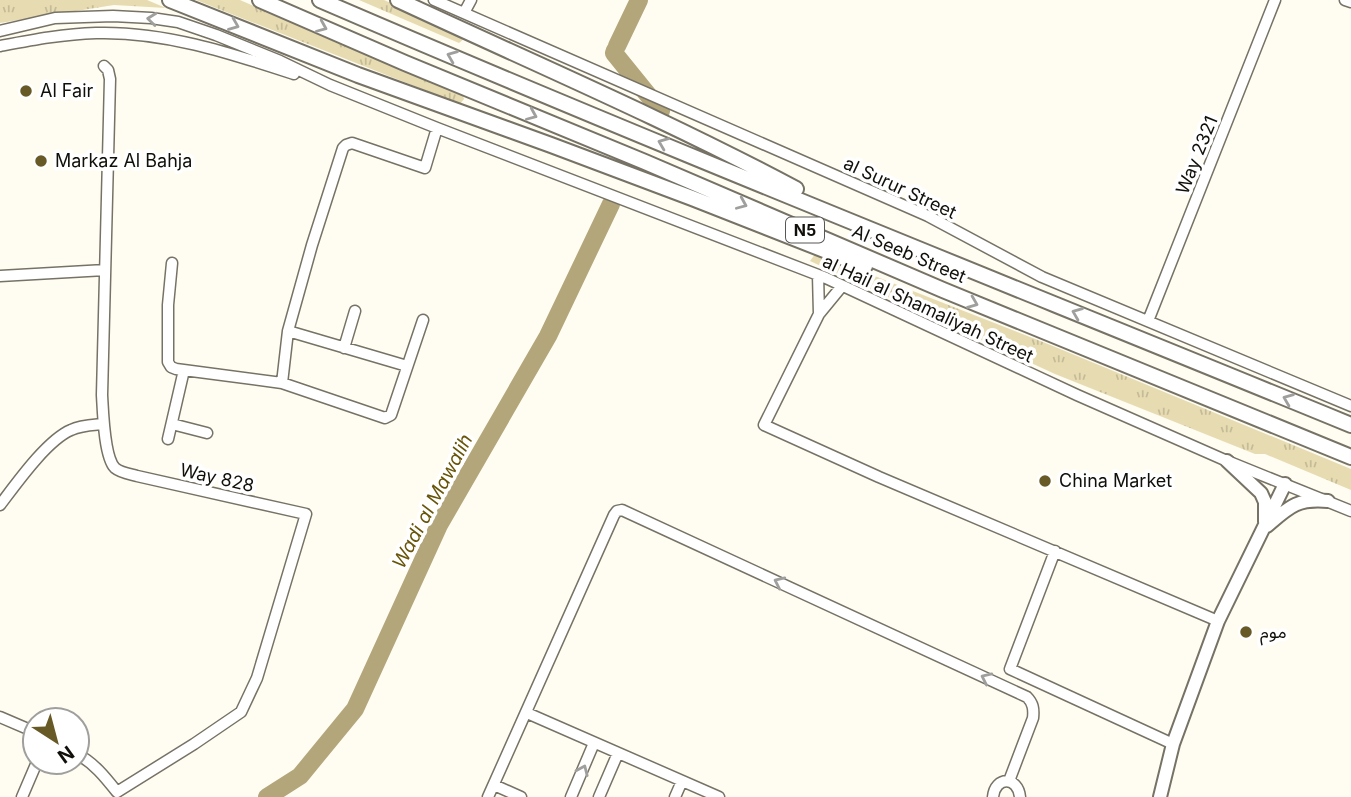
<svg xmlns="http://www.w3.org/2000/svg" width="1351" height="797" viewBox="0 0 1351 797" font-family="Inter,'Noto Sans Arabic',sans-serif">
  <defs>
    <pattern id="grass-tufts" width="24" height="20" patternUnits="userSpaceOnUse" patternTransform="scale(1.75)"><rect width="24" height="20" fill="#e7dbb1"/><path d="M3 7l-1-3M5 7V3M7 7l1-3M15 17l-1-3M17 17v-4M19 17l1-3" fill="none" stroke="#c5bb97"/></pattern>
  </defs>
  <rect width="100%" height="100%" fill="#fffcf1"/>
  <!-- grass -->
  <path fill="url(#grass-tufts)" d="M0 0H147L166 8 114 5 0 23Z
    M196 0H240L349 48 460 94 463 96 464 99 460 104Z
    M359 0H384L434 22 465 38 459 43Z
    M816 253 1048 344 1351 469V490L1265 454H1255L1055 374 810 261Z"/>
  <g fill="none" stroke-linecap="round" stroke-linejoin="round">
    <!-- river -->
    <path stroke="#b3a67b" stroke-width="18" d="M617 46 639 0
      M615 50 614 53 661 111
      M267 797 300 776 355 709 439 525 548 336 611 204"/>
    <!-- minor casing -->
    <g stroke="#767266" stroke-width="13">
      <path id="minor" d="M434 0 928 216 1042 277 1351 406
        M1345 0 1351 2
        M464 13 471 0
        M0 31 55 18 113 16 151 18 178 22 216 35 280 61 330 85 437 128 826 278 1077 395 1227 461 1351 511
        M0 46C32 40 63 34 96 33 164 31 230 53 294 74
        M172 263 168 305V362L171 367 176 369 282 383 385 418 391 415 423 320
        M818 275 819 314
        M0 276 105 270
        M842 286 819 314 764 425 879 477 1218 621
        M1148 321 1275 0
        M288 331 407 366
        M344 348 355 311
        M282 383 288 331 312 245 343 148 346 145 352 143 425 168 437 128
        M172 424 207 433
        M168 439 184 370
        M0 505C16 484 47 440 71 430 81 425 93 425 103 424
        M1055 551 1010 669 1173 744
        M527 713 719 797
        M0 717 35 732
        M77 754C94 763 105 777 117 792L194 744 241 712 257 678 306 514 137 476C130 474 121 473 115 468 104 457 103 411 102 395L110 79 108 70 104 66
        M494 785 521 797
        M22 797 37 762
        M488 797 614 515 617 511 622 510 1027 697C1033 703 1034 709 1033 718L1009 781
        M571 797 594 743
        M599 797 618 753
        M675 797 682 781
        M993 797C995 776 1018 776 1020 797"/>
    </g>
    <!-- major casing -->
    <g stroke="#767266" stroke-width="16">
      <path id="major" d="M1227 461 1261 493 1265 502V522
        M1267 526C1289 507 1297 498 1328 501
        M1160 797 1173 744 1218 621 1285 484"/>
    </g>
    <!-- highway casing -->
    <g stroke="#767266" stroke-width="18">
      <path id="highway" d="M170 0 358 75 551 145 692 198 865 266
        M260 0 405 63 645 162 943 290 1351 457
        M320 0C661 147 1007 284 1351 425
        M398 0C531 62 667 120 796 189"/>
    </g>
    <!-- minor -->
    <use href="#minor" stroke="#fff" stroke-width="10"/>
    <!-- major -->
    <use href="#major" stroke="#fff" stroke-width="12"/>
    <!-- highway -->
    <use href="#highway" stroke="#fff" stroke-width="14"/>
  </g>
  <!-- one-way arrows -->
  <defs><path id="oneway-chevron" d="M-2-3.5L2.5 0L-2 3.5" fill="none" stroke-width="1.6" stroke-linecap="round" stroke-linejoin="round" transform="scale(1.75)"/></defs>
  <g stroke="#9f9f9d">
    <use href="#oneway-chevron" transform="translate(152 19) rotate(-174)"/>
    <use href="#oneway-chevron" transform="translate(234 25) rotate(22)"/>
    <use href="#oneway-chevron" transform="translate(322 27) rotate(23)"/>
    <use href="#oneway-chevron" transform="translate(452 56) rotate(-158)"/>
    <use href="#oneway-chevron" transform="translate(532 115) rotate(23)"/>
    <use href="#oneway-chevron" transform="translate(663 143) rotate(-158)"/>
    <use href="#oneway-chevron" transform="translate(742 204) rotate(23)"/>
    <use href="#oneway-chevron" transform="translate(973 303) rotate(22)"/>
    <use href="#oneway-chevron" transform="translate(1077 313) rotate(-158)"/>
    <use href="#oneway-chevron" transform="translate(1288 399) rotate(-158)"/>
    <use href="#oneway-chevron" transform="translate(779 582) rotate(-155)"/>
    <use href="#oneway-chevron" transform="translate(986 678) rotate(-155)"/>
    <use href="#oneway-chevron" transform="translate(583 770) rotate(-66)"/>
  </g>
  <!-- markers -->
  <g fill="#685a27" stroke="#fff" stroke-width="2.5">
    <circle cx="26" cy="91" r="7"/>
    <circle cx="41" cy="161" r="7"/>
    <circle cx="1045" cy="481" r="7"/>
    <circle cx="1246" cy="632" r="7"/>
  </g>
  <g text-anchor="middle" stroke-width="7" stroke-linejoin="round" paint-order="stroke">
    <!-- shield labels -->
    <rect fill="#fff" stroke="#585754" stroke-width="2" x="786" y="217.5" width="38" height="25" rx="5"/>
    <g font-size="16" font-weight="bold" fill="#100f0a">
      <text x="805" y="236">N5</text>
    </g>
    <!-- poi labels -->
    <g font-size="18" fill="#100f0a" stroke="#fff" text-anchor="start">
      <text x="40" y="97">Al Fair</text>
      <text x="55" y="167">Markaz Al Bahja</text>
      <text x="1059" y="487">China Market</text>
      <text x="1260" y="638">موم</text>
    </g>
    <!-- street labels -->
    <g font-size="18" fill="#100f0a" stroke="#fff">
      <text transform="translate(1197 155) rotate(-68)" y="6">Way 2321</text>
      <text transform="translate(900 188) rotate(25)" y="6">al Surur Street</text>
      <text transform="translate(909 254) rotate(23)" y="6">Al Seeb Street</text>
      <text transform="translate(928 309) rotate(25)" y="6">al Hail al Shamaliyah Street</text>
      <text transform="translate(217 478) rotate(13)" y="6">Way 828</text>
    </g>
    <!-- water labels -->
    <g font-size="19" font-style="italic" fill="#685508" stroke="#fff">
      <text transform="translate(432 501) rotate(-62)" y="7">Wadi al Mawalih</text>
    </g>
  </g>
  <!-- north arrow -->
  <g transform="translate(56 741) rotate(144)"><circle r="33" fill="#ffffff" stroke="#9f9f9d" stroke-width="2"/>
  <path d="M0-5L12 26L0 18L-12 26Z" fill="#685a27"/>
  <text y="-10" font-size="19" font-weight="bold" text-anchor="middle" fill="#100f0a">N</text>
  </g>
</svg>
